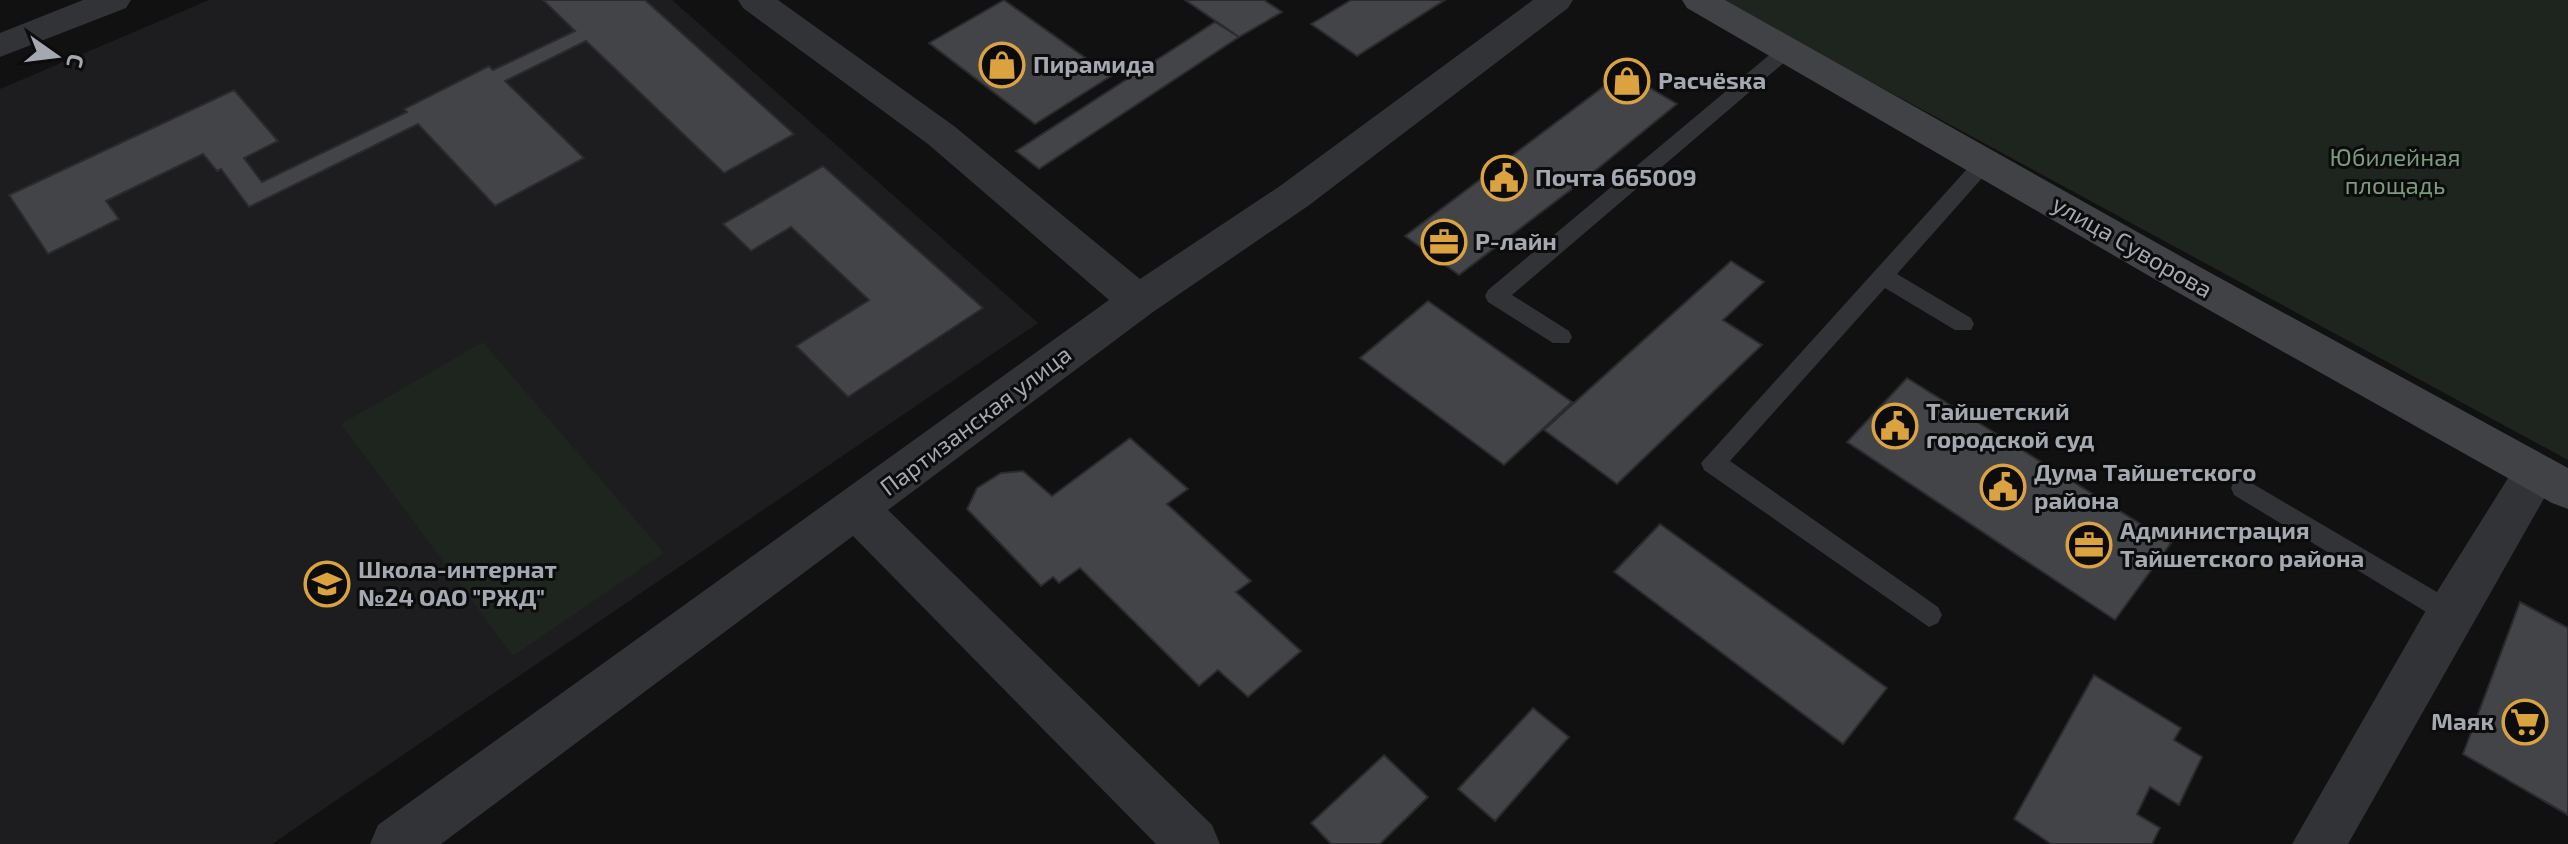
<svg xmlns="http://www.w3.org/2000/svg" width="2568" height="844" viewBox="0 0 2568 844" font-family="'Exo 2',sans-serif">
  <rect width="100%" height="100%" fill="#111112"/>
  <!-- built -->
  <path fill="#1d1d1f" d="M209 0H672L1038 323 272 844H0V89Z"/>
  <!-- green -->
  <path fill="#1e241e" d="M1720 0H2568V460Z
    M483 342 664 553 513 656 341 424Z"/>
  <!-- building -->
  <path fill="#434447" stroke="#2b2b2e" stroke-width="2" d="M543 0H645L794 134 724 173 586 41 505 81 584 158 495 206 418 124 249 207 221 169 217 171 203 154 106 201 119 219 48 254 9 195 234 90 278 141 244 158 262 182 407 112 404 109 489 66 493 70 575 31Z
    M1004 0 1111 76 1035 124 929 43Z
    M1185 0H1264L1282 12 1239 37Z
    M1351 0H1445L1357 56 1311 24Z
    M1215 22 1239 37 1039 169 1016 151Z
    M1623 72 1677 104 1585 179 1459 275 1405 236Z
    M823 166 983 308 848 397 796 346 869 300 791 227 751 251 723 224Z
    M1731 261 1764 282 1723 320 1762 345 1617 484 1544 430Z
    M1428 301 1572 402 1504 465 1360 358Z
    M1907 378 2171 543 2115 620 1847 442Z
    M1130 438 1188 489 1167 504 1251 581 1236 592 1301 651 1248 697 1218 670 1199 686 1080 568 1059 583 1053 577 1041 586 967 509 977 488 1001 473 1023 471 1052 496Z
    M1660 524 1887 688 1843 744 1614 572Z
    M2520 602 2568 628V815L2463 754Z
    M2094 675 2181 728 2174 740 2202 757 2179 805 2150 787 2137 814 2160 828 2152 844H2051L2014 819Z
    M1533 708 1569 737 1495 821 1458 789Z
    M1384 755 1428 797 1380 844H1331L1311 823Z"/>
  <g fill="none" stroke-linecap="round" stroke-linejoin="round">
    <!-- lane -->
    <path fill="#323337" fill-rule="evenodd" d="M1787 44 1794 46 1797 50 1794 54 1512 295 1569 331 1572 337 1569 343H1553L1488 302 1485 296 1488 290 1780 46Z
      M1984 156 1994 163 1991 168 1897 274 1971 318 1974 324 1971 330H1955L1885 288 1730 461 1938 607 1942 615 1938 623 1929 627 1704 470 1701 463 1977 158Z
      M2243 478 2459 605 2463 613 2459 621 2450 625 2441 621 2234 495 2231 488 2234 481Z"/>
    <!-- street -->
    <path fill="#323337" fill-rule="evenodd" d="M83 0H131L126 8 0 57V33Z
      M738 0H778L954 126 1140 279 1280 186 1533 0H1573L1568 8 1308 206 1153 312 888 510 1212 825 1220 844H1156L853 536 441 844H370L378 825 1109 300 928 144 743 8Z
      M2536 453 2552 459 2559 472 2348 844H2292L2433 598 2520 459Z"/>
    <!-- secondary -->
    <path fill="#414246" fill-rule="evenodd" d="M1682 0H1725L2198 266 2568 468V509L2552 503 2170 288 1687 8Z"/>
  </g>
  <!-- icons -->
  <defs>
    <g id="shop-ring" transform="scale(2.3)"><circle r="9.5" fill="#0c0c0d" stroke="#dba240" stroke-width="1.5"/><path d="M-5-2.5h2.3a2.7 3.5 0 0 1 5.4 0H5L5.5 6h-11ZM-1.5-2.5h3a1.5 2.3 0 0 0-3 0Z" fill="#dba240"/></g>
    <g id="civic-ring" transform="scale(2.3)"><circle r="9.5" fill="#0c0c0d" stroke="#dba240" stroke-width="1.5"/><path d="M-.6-6.5H3V-4.5H.6V-3L4-1V1h2V6H-6V1h2V-1L-.6-3ZM-1.2 2.5V6h2.4V2.5Z" fill="#dba240"/></g>
    <g id="office-ring" transform="scale(2.3)"><circle r="9.5" fill="#0c0c0d" stroke="#dba240" stroke-width="1.5"/><path d="M-6-3h4V-5.5h4V-3h4V5H-6ZM-1-4.5V-3h2v-1.5ZM-6 0V1H6V0Z" fill="#dba240"/></g>
    <g id="school-ring" transform="scale(2.3)"><circle r="9.5" fill="#0c0c0d" stroke="#dba240" stroke-width="1.5"/><path d="M0-5L7-2L0 1L-7-2ZM-4 1L0 2.5L4 1V4Q0 6-4 4Z" fill="#dba240"/></g>
    <g id="supermarket-ring" transform="scale(2.3)"><circle r="9.5" fill="#0c0c0d" stroke="#dba240" stroke-width="1.5"/><path d="M-6-5.5h2.5l.6 2H6L4.5 2H-2.5L-4.4-4H-6ZM-1.5 3.2a1.3 1.3 0 1 0 .1 0ZM3 3.2a1.3 1.3 0 1 0 .1 0Z" fill="#dba240"/></g>
  </defs>
  <g fill-rule="evenodd">
    <use href="#shop-ring" x="1002" y="65"/>
    <use href="#shop-ring" x="1627" y="81"/>
    <use href="#civic-ring" x="1504" y="178"/>
    <use href="#office-ring" x="1444" y="242"/>
    <use href="#civic-ring" x="1895" y="426"/>
    <use href="#civic-ring" x="2003" y="487"/>
    <use href="#office-ring" x="2089" y="545"/>
    <use href="#school-ring" x="327" y="584"/>
    <use href="#supermarket-ring" x="2525" y="722"/>
  </g>
  <g text-anchor="middle" stroke-width="6" stroke-linejoin="round" paint-order="stroke">
    <!-- poi labels -->
    <g font-size="24" font-weight="bold" fill="#a4a8b1" stroke="#0c0c0d" text-anchor="start">
      <text x="1033" y="73">Пирамида</text>
      <text x="1658" y="89">Расчёsка</text>
      <text x="1535" y="186">Почта 665009</text>
      <text x="1475" y="250">Р-лайн</text>
      <text x="1926" y="420">Тайшетский<tspan x="1926" dy="28">городской суд</tspan></text>
      <text x="2034" y="481">Дума Тайшетского<tspan x="2034" dy="28">района</tspan></text>
      <text x="2120" y="539">Администрация<tspan x="2120" dy="28">Тайшетского района</tspan></text>
      <text x="358" y="578">Школа-интернат<tspan x="358" dy="28">№24 ОАО "РЖД"</tspan></text>
      <text x="2494" y="730" text-anchor="end">Маяк</text>
    </g>
    <!-- park labels -->
    <g font-size="24" fill="#7d9a7e" stroke="#0c0c0d">
      <text x="2395" y="166">Юбилейная<tspan x="2395" dy="28">площадь</tspan></text>
    </g>
    <!-- street labels -->
    <g font-size="24" fill="#a4a8b1" stroke="#0c0c0d">
      <text transform="translate(2132 247) rotate(30)" y="8">улица Суворова</text>
      <text transform="translate(976 421) rotate(-37)" y="8">Партизанская улица</text>
    </g>
  </g>
  <!-- north arrow -->
  <g transform="translate(56 56) rotate(104)" stroke="#0c0c0d" stroke-width="6" paint-order="stroke">
  <path d="M0-6L14 30L0 20L-14 30Z" fill="#a4a8b1"/>
  <text y="-12" font-size="22" font-weight="bold" text-anchor="middle" fill="#a4a8b1">С</text>
  </g>
</svg>
